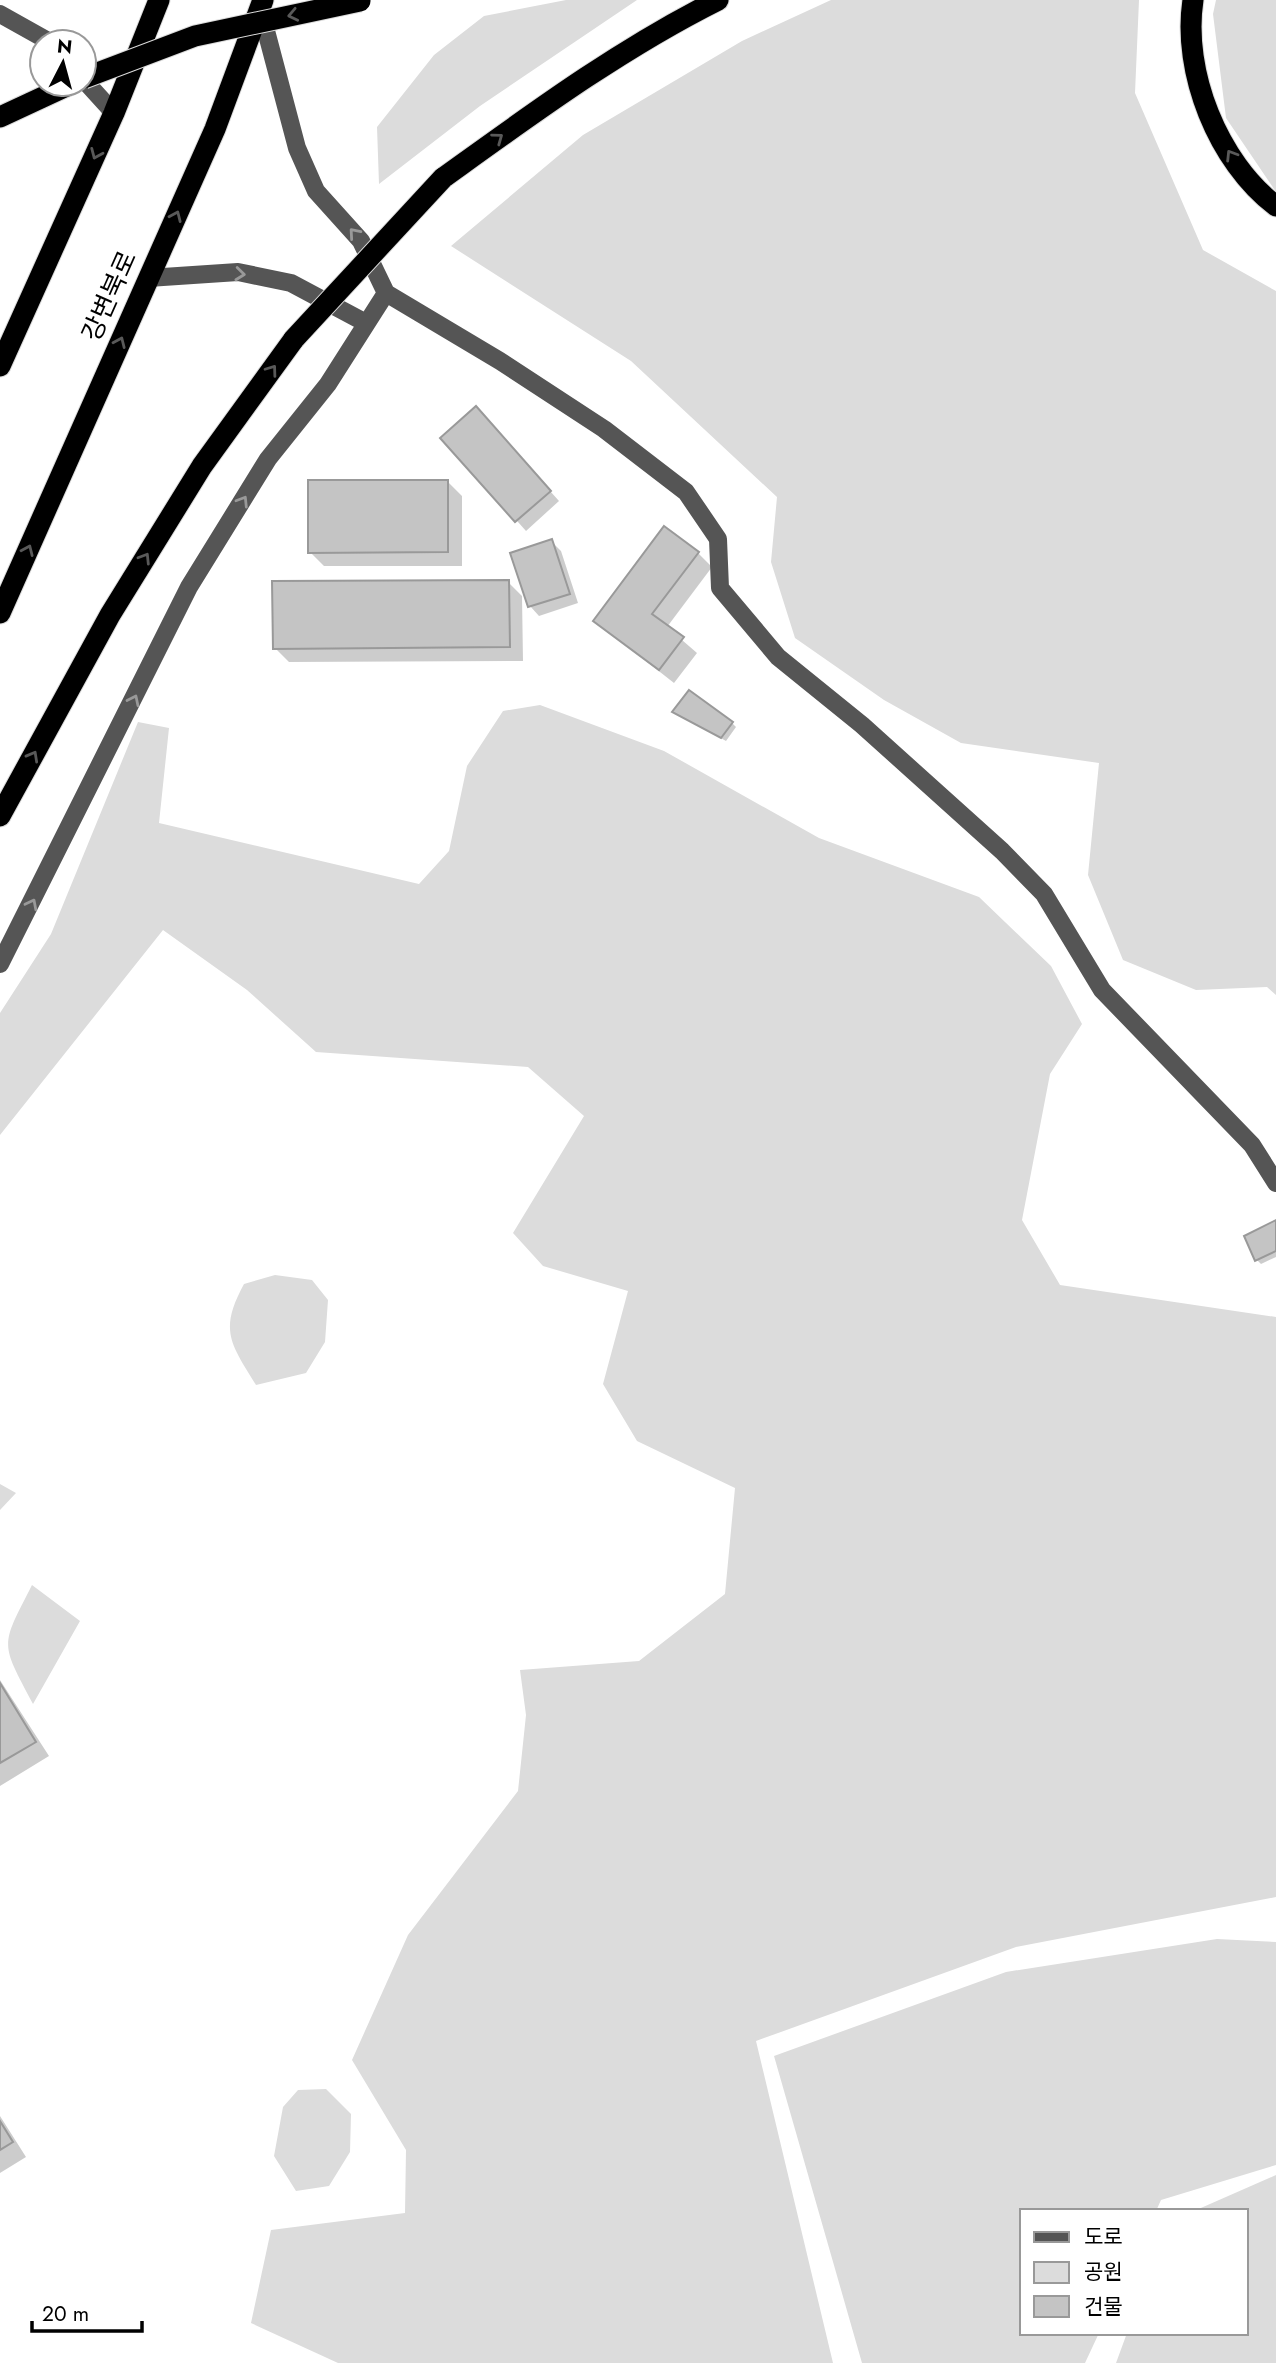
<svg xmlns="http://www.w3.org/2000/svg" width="1276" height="2363" viewBox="0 0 1276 2363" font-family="Jost,'Noto Sans KR',sans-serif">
  <rect width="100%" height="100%" fill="#fff"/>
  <!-- green -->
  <path fill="#dcdcdc" d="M566 0H637L480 106 379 184 377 127 434 55 484 16Z
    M831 0H1139L1135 93 1203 250 1276 291V995L1267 987 1196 990 1123 960 1088 875 1099 763 961 743 884 700 795 638 771 562 777 497 631 361 451 246 583 135 742 41Z
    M1216 0H1276V192L1226 118 1213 14Z
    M540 705 664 751 819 838 979 897 1051 966 1082 1024 1050 1074 1022 1220 1060 1285 1276 1317V1897L1016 1947 756 2041 833 2363H338L251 2323 271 2230 405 2213 406 2150 352 2060 408 1935 518 1791 526 1715 520 1670 639 1661 725 1594 735 1488 637 1441 603 1384 628 1291 543 1266 513 1233 584 1116 528 1067 316 1052 247 990 163 930 0 1135V1013L51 934 138 722 169 728 159 823 419 884 449 851 467 766 503 711Z
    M275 1275 312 1280 328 1300 325 1342 306 1373 256 1385C230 1343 219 1330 244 1284Z
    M0 1484 16 1493 0 1510Z
    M32 1585 80 1621 33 1704C0 1641 0 1648 32 1585Z
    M1217 1939 1276 1942V2165L1161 2200 1156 2211H1022V2333H1099L1085 2363H862L774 2056 1006 1972Z
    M326 2089 351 2114 350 2152 329 2186 296 2191 274 2156 283 2107 298 2090Z
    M1276 2175V2363H1116L1127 2333H1246V2211H1194Z"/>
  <!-- shadow -->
  <path fill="#0003" d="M485 418 559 501 526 531 443 438Z
    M448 482 462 496V566H324L310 552Z
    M551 541 561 551 578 603 539 616 530 606Z
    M698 553 712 567 667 627 697 653 674 683 595 621Z
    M508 582 522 596 523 661 289 662 275 648Z
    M675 712 732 723 736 727 726 741Z
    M1276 1222V1257L1261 1264 1257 1260Z
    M0 1680 49 1756 0 1786Z
    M0 2116 26 2157 0 2173Z"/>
  <!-- building -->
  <path fill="#c4c4c4" stroke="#999" stroke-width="2" d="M476 406 551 491 515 522 440 438Z
    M308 480H448V552L308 553Z
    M664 526 699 552 652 614 684 637 659 670 593 621Z
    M552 539 570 594 528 607 510 553Z
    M509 580 510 647 273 649 272 581Z
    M689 690 733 722 721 738 672 712Z
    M1276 1220V1251L1255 1261 1244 1236Z
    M0 1683 36 1742 0 1763Z
    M0 2121 13 2142 0 2150Z"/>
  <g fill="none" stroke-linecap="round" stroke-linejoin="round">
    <!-- highway casing -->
    <g stroke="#dbdbdb" stroke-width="23">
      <path id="highway" d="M1193 0C1182 72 1218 162 1276 206
        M0 117 71 84
        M443 178C532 114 620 49 718 0
        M0 366 114 113 159 0
        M0 613 215 129 263 0
        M0 816 110 615 202 466 294 339"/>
    </g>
    <!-- minor -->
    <path stroke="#555" stroke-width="18" d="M260 8 297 148 316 191 361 241 386 293 500 361 604 429 686 492 718 539 720 588 778 657 862 725 1002 851 1044 894 1102 990 1252 1145 1276 1183
      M0 14 50 42
      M84 80 114 113
      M148 278 238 272 291 283 366 323
      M0 964 189 587 268 459 328 384 386 293"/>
    <!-- highway -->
    <use href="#highway" stroke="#000" stroke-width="21"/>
    <!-- highway-bridge casing -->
    <g stroke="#dbdbdb" stroke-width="23" stroke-linecap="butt">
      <path id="highway-bridge" d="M84 78 195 36 360 1
        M294 339 443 178"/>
    </g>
    <!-- highway-bridge -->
    <use href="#highway-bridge" stroke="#000" stroke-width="21"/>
  </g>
  <!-- one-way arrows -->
  <defs><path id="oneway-chevron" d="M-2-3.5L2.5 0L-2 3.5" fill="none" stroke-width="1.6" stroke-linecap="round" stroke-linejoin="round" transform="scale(1.75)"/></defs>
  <g stroke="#595959">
    <use href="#oneway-chevron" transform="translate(293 15) rotate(168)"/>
    <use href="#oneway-chevron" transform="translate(498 138) rotate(-36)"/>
    <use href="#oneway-chevron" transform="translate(96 154) rotate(113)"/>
    <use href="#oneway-chevron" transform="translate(1231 155) rotate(-122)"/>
    <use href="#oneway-chevron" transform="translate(176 216) rotate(-66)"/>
    <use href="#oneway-chevron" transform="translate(120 342) rotate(-66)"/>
    <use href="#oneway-chevron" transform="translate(272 370) rotate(-54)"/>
    <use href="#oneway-chevron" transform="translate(28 550) rotate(-66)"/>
    <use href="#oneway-chevron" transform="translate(145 558) rotate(-58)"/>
    <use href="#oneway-chevron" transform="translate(33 756) rotate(-61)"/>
  </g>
  <g stroke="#999">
    <use href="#oneway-chevron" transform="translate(354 233) rotate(-131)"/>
    <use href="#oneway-chevron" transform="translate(240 274) rotate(6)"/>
    <use href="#oneway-chevron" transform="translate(243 501) rotate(-58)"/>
    <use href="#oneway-chevron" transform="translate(134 700) rotate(-64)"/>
    <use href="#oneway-chevron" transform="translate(32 904) rotate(-63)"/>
  </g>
  <g text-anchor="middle" stroke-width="5" stroke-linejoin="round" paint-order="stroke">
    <!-- street labels -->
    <g font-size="26" fill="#000" stroke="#fff">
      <text transform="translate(109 296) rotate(-66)" y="9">강변북로</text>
    </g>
  </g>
  <!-- legend -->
  <rect x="1020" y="2209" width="228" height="126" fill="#ffffff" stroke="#999999" stroke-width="2"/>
  <rect x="1034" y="2232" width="35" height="10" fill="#555555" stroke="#999999" stroke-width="2"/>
  <text x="1084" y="2244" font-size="21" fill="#000000">도로</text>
  <rect x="1034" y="2262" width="35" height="21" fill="#dcdcdc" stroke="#999999" stroke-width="2"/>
  <text x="1084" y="2279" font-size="21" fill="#000000">공원</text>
  <rect x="1034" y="2296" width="35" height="21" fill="#c4c4c4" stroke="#999999" stroke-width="2"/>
  <text x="1084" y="2314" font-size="21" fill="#000000">건물</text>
  <!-- north arrow -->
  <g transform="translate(63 63) rotate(6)"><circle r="33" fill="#ffffff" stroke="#999999" stroke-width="2"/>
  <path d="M0-5L12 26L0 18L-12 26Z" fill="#000000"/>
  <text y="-10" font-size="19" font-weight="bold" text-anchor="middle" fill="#000000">N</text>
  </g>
  <!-- scale -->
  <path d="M32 2321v10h110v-10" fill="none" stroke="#000000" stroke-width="3.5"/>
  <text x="42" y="2321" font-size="21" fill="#000000" stroke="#ffffff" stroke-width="5" paint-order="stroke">20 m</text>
</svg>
